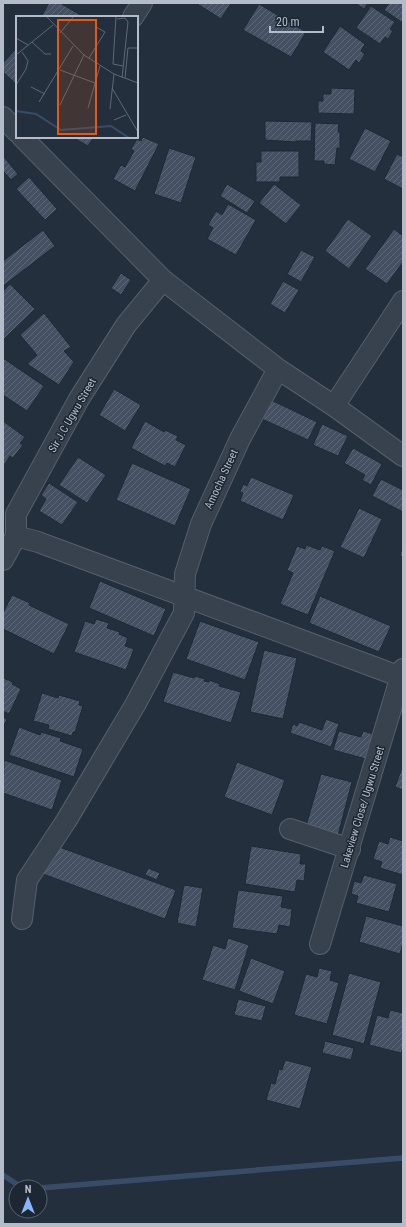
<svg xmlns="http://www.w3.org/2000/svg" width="406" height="1227" viewBox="0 0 406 1227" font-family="'Roboto Condensed',sans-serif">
  <defs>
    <pattern id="building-hatch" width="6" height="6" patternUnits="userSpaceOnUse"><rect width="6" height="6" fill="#455162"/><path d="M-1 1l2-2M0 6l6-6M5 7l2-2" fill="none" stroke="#5d6877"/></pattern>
  </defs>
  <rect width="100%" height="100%" fill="#242f3e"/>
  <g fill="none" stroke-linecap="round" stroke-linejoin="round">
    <!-- stream -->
    <path stroke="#394c67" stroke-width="5.5" d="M3 1175 21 1187
      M40 1188 403 1158"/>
  </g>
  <!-- building -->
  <path fill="url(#building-hatch)" stroke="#1f2835" d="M49 3H60L84 17H41Z
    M196 3H231L221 19Z
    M355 3H368L364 9Z
    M389 3H403V23L384 10Z
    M259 4 306 32 291 57 243 30Z
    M371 6 395 22 390 29 393 31 388 39 385 37 380 44 356 28Z
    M340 26 365 44 361 51 365 54 359 63 356 60 349 70 323 52Z
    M17 48V85L3 72V63Z
    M331 88 355 89 354 114 318 113V101H323V94H331Z
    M265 121 312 122 311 141H296V142L265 140Z
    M315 123 339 124 338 132H340V148H337L335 165 324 164V161H314Z
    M365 128 391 141 375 172 349 159Z
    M72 137H94L88 146Z
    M143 137 159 144 135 191 113 179 121 165 125 167 134 151 131 149 137 139 141 141Z
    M169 148 196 157 181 203 154 194Z
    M261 151H299V177H280V182H256V162H261Z
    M397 154 403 157V189L384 179Z
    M3 156 18 174 11 180 3 171Z
    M29 177 57 209 45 220 16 189Z
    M227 184 255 201 247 213 220 196Z
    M274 184 301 205 286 224 259 203Z
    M228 204 256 220 236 255 207 239 213 228 208 225 216 211 222 215Z
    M348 219 372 236 349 269 325 251Z
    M394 229 403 236V262L387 284 365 269Z
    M43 230 55 246 3 286V261Z
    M301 250 315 257 301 282 287 274Z
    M121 273 131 280 121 295 111 288Z
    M283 281 299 290 285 313 270 304Z
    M10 284 35 309 4 339 3 337V291Z
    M44 313 71 347 64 351 74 362 59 385 27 364 37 355 20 335Z
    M3 358 44 386 27 411 3 395Z
    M114 389 141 405 125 431 99 415Z
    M271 400 317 422 308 440 262 419Z
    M3 421 25 437 20 443 23 445 13 458 10 456 5 464 3 463Z
    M145 421 164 432 165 430 178 436 176 440 186 445 175 467 167 463 165 466 131 448Z
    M322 424 348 436 338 456 313 445Z
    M353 448 382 464 371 485 362 480 365 475 344 463Z
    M78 457 106 475 87 503 59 485Z
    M132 463 191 489 175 526 116 500Z
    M251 477 294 495 283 520 240 501 243 493 240 492 243 484 247 486Z
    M381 479 403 490V512L372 496Z
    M49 483 78 502 62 525 39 511 46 499 41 495Z
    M359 508 382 519 364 558 340 547Z
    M306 545 320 550 322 546 335 551 308 615 280 604 293 573 287 570 297 546 305 549Z
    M403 545V557L400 556Z
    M100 581 166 609 154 636 89 608Z
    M12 595 30 603 29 605 69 624 54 654 3 629V613Z
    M320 596 391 626 379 652 309 623Z
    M96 619 109 623 107 628 120 632 119 634 128 638 125 646 134 649 126 670 74 652 85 621 94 624Z
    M200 621 259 642 245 680 186 659Z
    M264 650 297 658 283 719 250 712Z
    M173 672 194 678 195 676 205 679 204 681 209 682V680L220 684 219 686 241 692 231 723 163 702Z
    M3 678 13 682 12 684 21 689 9 714 3 711Z
    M42 693 58 698 59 695 80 701 79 705 83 706 75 732H73L72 736 48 729 49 725 33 721Z
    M3 717 7 719 3 728Z
    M326 719 339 724 331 747 290 733 293 724 297 726 299 722 322 730Z
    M19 727 40 735 41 732 61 738 60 741 83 749 74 777 9 755Z
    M339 731 361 737 363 731 373 734 366 759 333 750Z
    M4 760 62 780 52 810 3 793Z
    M237 762 285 780 272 815 224 797Z
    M403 765V790L395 787Z
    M321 774 352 782 338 835 306 826Z
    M390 837 403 841V875L380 868 382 862 373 859 379 841 388 844Z
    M54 845 176 890 165 919 43 874Z
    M251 846 301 854 300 864H306L304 881 297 880 295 892 245 884Z
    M148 868 160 873 157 880 145 875Z
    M364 875 397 884 389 912 356 903 358 896 351 894 354 881 361 883Z
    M184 885 203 888 196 927 177 923Z
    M238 890 283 896 281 907 292 909 290 927 279 925 277 934 232 928Z
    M366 916 403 926V943L400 954 359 942Z
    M228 938 249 945 235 990 202 980 213 945 225 949Z
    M251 958 285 971 273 1004 239 991Z
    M319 968 332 971 330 980 339 983 327 1024 294 1015 306 974 317 977Z
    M349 973 381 982 364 1044 332 1035Z
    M238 999 266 1006 262 1021 234 1015Z
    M390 1010 403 1013V1048L401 1053 369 1045 377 1015 388 1018Z
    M325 1041 354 1048 351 1060 322 1053Z
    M285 1060 312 1067 300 1109 266 1100 271 1083 275 1084 279 1069 282 1070Z"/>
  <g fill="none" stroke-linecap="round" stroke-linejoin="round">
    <!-- minor casing -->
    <g stroke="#565f6c" stroke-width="22">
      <path id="minor" d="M133 17 142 3
        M3 117 17 132
        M22 137 163 280 278 369 334 406 403 456
        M334 406 403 301
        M16 536 38 542 401 677
        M3 560 16 536V514L79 399 126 325 163 280
        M290 829 350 849
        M22 919 27 880 66 821 97 769 135 705 184 613 185 574 201 524 240 439 278 369
        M320 944 403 669"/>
    </g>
    <!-- minor -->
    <use href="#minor" stroke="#38414e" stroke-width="20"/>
  </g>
  <g text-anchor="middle" stroke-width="3" stroke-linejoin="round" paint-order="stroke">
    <!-- street labels -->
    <g font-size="11" fill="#b4bcc9" stroke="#1d2633">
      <text transform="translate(72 415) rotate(-60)" y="4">Sir J.C Ugwu Street</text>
      <text transform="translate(221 479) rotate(-65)" y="4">Amocha Street</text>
      <text transform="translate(362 807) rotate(-73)" y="4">Lakeview Close/ Ugwu Street</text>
    </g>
  </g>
  <!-- overview -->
  <g transform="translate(16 16)">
    <rect width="122" height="122" fill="#242f3e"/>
    <path fill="none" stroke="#394c67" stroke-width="2" d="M0 95 20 98 45 114 95 110 113 122"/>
    <path fill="none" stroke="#5e6776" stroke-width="1" d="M30 0 68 39 98 58 122 67M100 0 97 48 107 50M101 3 109 2 112 6 106 62M44 17 58 0M0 22 12 29M16 26 29 38H35M0 39 37 9M73 42 89 16 80 11M44 54 79 67M109 62 112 32H122M0 69 10 53 12 45 6 36M15 71 29 78M96 72 122 116M23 86 57 30M44 89 68 39M72 92 84 50M94 93 98 58M98 104 110 99"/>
    <path fill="#e8590c" fill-opacity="0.15" stroke="#e8590c" stroke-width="2" d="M42 4H80V118H42Z"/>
    <rect width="122" height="122" fill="none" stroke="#b4bcc9" stroke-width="2"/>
  </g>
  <!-- border -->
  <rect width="406" height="1227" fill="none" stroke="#b4bcc9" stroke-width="8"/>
  <!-- north arrow -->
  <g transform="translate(28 1199)"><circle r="19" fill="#1d2633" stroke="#59626f"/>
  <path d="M0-3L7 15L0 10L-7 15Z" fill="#8ab4f8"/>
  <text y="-6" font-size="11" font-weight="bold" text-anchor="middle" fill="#b4bcc9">N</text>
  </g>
  <!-- scale -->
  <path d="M270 26v6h53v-6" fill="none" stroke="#b4bcc9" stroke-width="2"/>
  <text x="276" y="26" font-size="12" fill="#b4bcc9" stroke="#1d2633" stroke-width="3" paint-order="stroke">20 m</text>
</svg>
